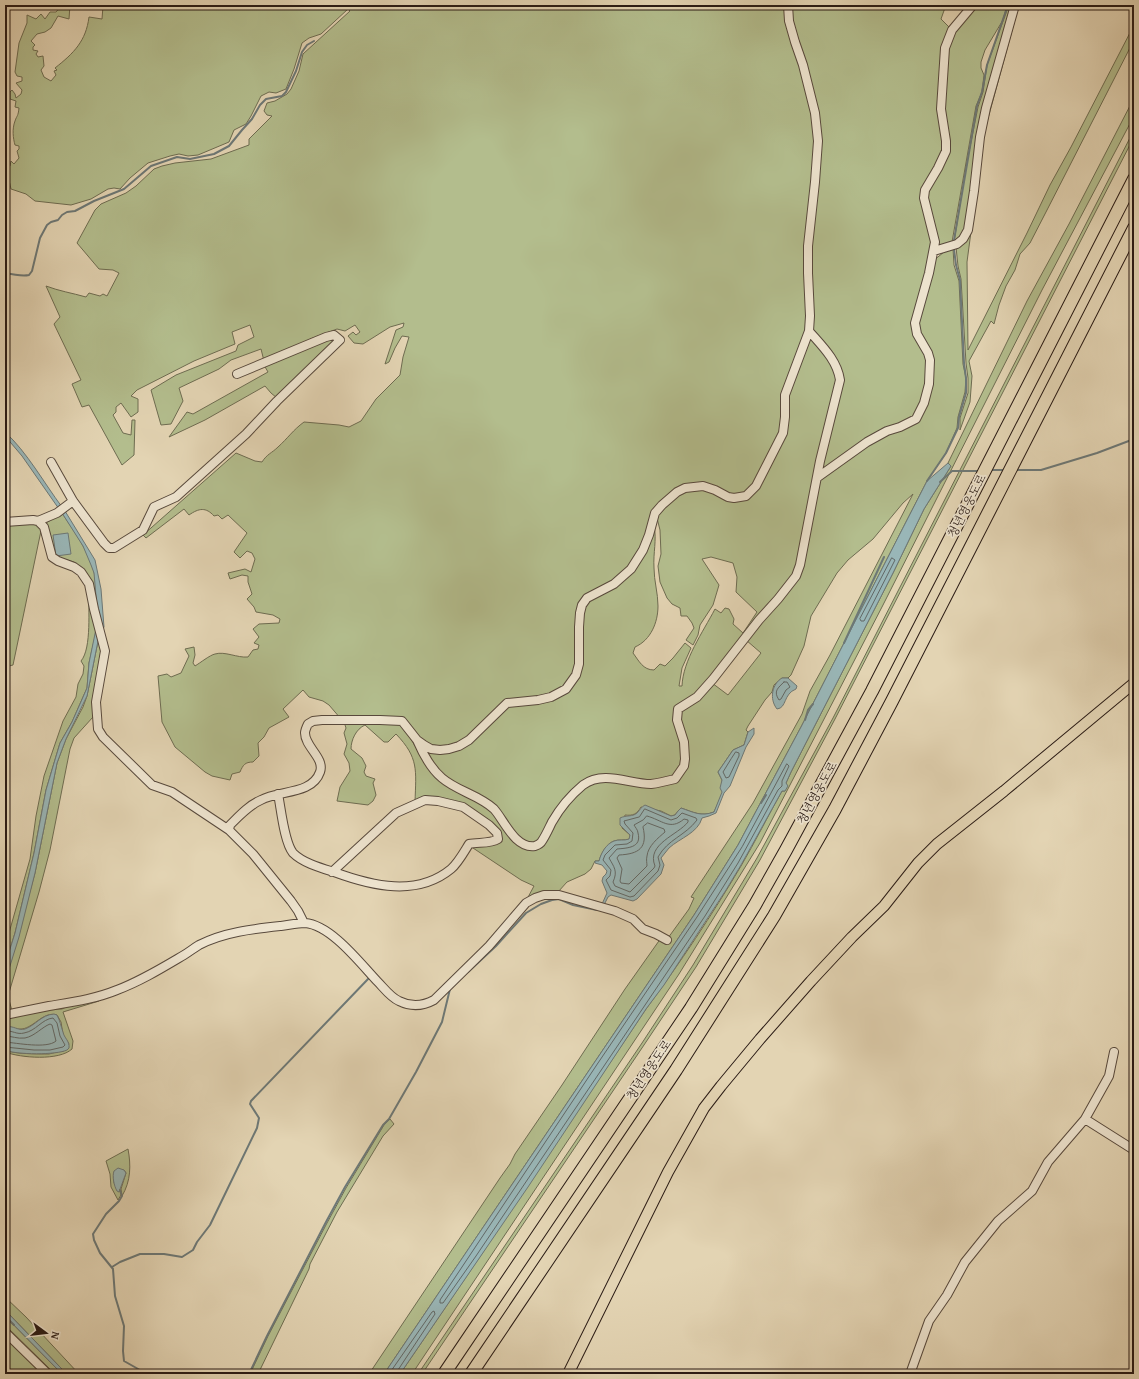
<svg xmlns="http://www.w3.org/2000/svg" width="1139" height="1379" viewBox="0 0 1139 1379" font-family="'Gentium Book Plus','Noto Serif KR',serif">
  <rect width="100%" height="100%" fill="#e3d4b3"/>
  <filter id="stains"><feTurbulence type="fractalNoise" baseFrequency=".005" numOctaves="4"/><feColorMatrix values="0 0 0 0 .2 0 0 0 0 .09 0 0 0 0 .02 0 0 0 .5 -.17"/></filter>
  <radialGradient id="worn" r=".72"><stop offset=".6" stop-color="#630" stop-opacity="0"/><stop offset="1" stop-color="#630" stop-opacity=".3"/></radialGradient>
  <!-- green -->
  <path fill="#b3bd8d" stroke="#6e6c51" d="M62 5H70L69 19 58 16 51 28 45 32 37 34 31 41 35 45 33 47V50L38 51 36 54 38 57 43 56 44 66 41 70 44 77 51 81 56 75 54 71 57 70 55 68C74 53 86 41 89 17L102 19 103 6 98 5H786L802 65 816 141 808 331 788 384 783 426 755 485 740 496 694 485 661 504 647 535 629 568 581 605 578 664 565 688 551 696 515 700 468 739 449 747 425 744 403 720 341 719 329 705 323 701 309 697 303 690 283 709 289 717 269 728 264 737 258 743 259 756 253 762C245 762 243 765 240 772L232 774 230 780 212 776 205 772 175 747 162 722 158 676 167 674 171 677 181 673 189 656 185 649 194 647 195 655 193 663 195 666C200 663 210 655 215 654 225 651 237 658 248 657L253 650 258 649 259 645 254 643 259 637 253 629 259 624 279 623 280 619 273 615 256 612 254 607 247 599 252 594 248 582V576L242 575 230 579 228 573 245 569 251 572 255 559 252 553 247 551 240 558 234 552 247 533 228 515 222 519 218 515 214 516C206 507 199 508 189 515L184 509 146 538 143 535 236 453 255 461 262 462C267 454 272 453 278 447 288 438 293 430 304 422L339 425 349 427 361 421 376 399 400 375 403 357 409 337 402 336 395 348 389 362 385 364 396 330 403 327 404 323 390 327 363 344 354 343 348 336 353 332 356 335 360 332 355 325 345 331 337 329 313 338 264 361 261 349 231 360 219 369 179 388 183 401 171 424 161 425 151 390 176 375 236 351 238 345 254 337 250 325 232 332 235 344 194 361 137 390 131 396 138 399V412L131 417 121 403 116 407V412L113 415 123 433 131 435 132 420H135L134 455 122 465 89 405 82 407 72 384 81 380 54 324 60 317 46 286C59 291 72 293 86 297L89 293 100 296 103 294 107 296 119 273 113 270 99 269 77 243 95 210 101 204 126 193 136 186 154 169 162 166 175 163 211 159 249 145V139L272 116 267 115 264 111 267 103 275 101 287 94 291 89 299 71 303 54 350 11 348 9 321 34 309 38 302 43 294 69 286 89 276 93 269 92 261 96 251 116 246 124 234 130 229 142 198 155 188 156 179 154 170 156 148 163 130 178 120 189 114 188 108 189 91 199 71 205 35 201 26 194 11 189C10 181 6 176 6 168L10 166 11 161 14 164 19 158 17 151 19 149V146L15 145C13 138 12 129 15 121 17 115 18 117 19 108L15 107 16 101 10 99V92L12 90 15 94 16 98 21 94 22 90 16 83 22 81V77L17 76 15 72 19 43 27 23V15L36 19 41 14 45 19 50 12H56Z
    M790 5H946L941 19 951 29 946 39 944 150 924 189 933 242 913 323 927 354V384L915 417 821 471 840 391 828 348 813 329 812 325 809 273 819 141 796 42Z
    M975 5H1007L1003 20 985 50 981 62V68L984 75 982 92 976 106 952 242 941 245 938 244 925 198 943 161V119L949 40Z
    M1009 5H1013L972 179 965 228 960 237 954 242 966 167 978 107 983 92 987 65Z
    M1017 5H1019L984 133 967 262 968 350 1027 233 1050 185 1071 147 1134 25V40L1046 212 1030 243 1020 254 1015 270 1006 286 999 305 994 324 991 321 969 361 972 376 970 402 960 430V418L968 393V378L966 363 961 279 958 266 956 247 966 242 968 236 982 134Z
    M1134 98V116L1042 290 883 605 760 843 679 974 412 1374H400L479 1258 646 1009C680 963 712 915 741 866 755 842 768 816 782 791H785L787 786 786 783 791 772 893 573 924 509 951 466 948 463 1027 301 1069 224Z
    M1134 130V137L835 719 760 860 696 967 644 1045 422 1374H418L642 1043 693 965 757 858 833 718Z
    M953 248 954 265 959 281 963 364 966 378 965 392 958 417 957 428 946 453 927 481 801 727 738 845 694 915 384 1374H369L500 1178 510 1164 515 1154 562 1085 625 989 661 938H668L689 909 694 898 691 897 753 803 802 714 810 691 830 655 913 494 903 503 873 539 848 560 837 573 811 616 804 646 791 675 788 678H782L774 685 772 692 765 700 748 726 746 730 748 732 744 745 733 750 718 772 722 780 723 792 714 812C701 817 693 812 681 808L678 811 675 815 671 816 661 811 641 807C637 814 633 816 625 815L622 828 630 835V839C624 841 619 839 614 841 606 844 601 854 599 861H595L591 869 585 874 567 882 558 892 526 901 534 886 521 880 470 846 501 840 464 805 415 802C416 770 419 758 396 734L388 742H384L365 725C356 729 351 740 351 749L362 758 366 766 364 772 366 776 375 779 373 783 376 795 373 801 368 805 337 801 340 787 350 771 349 763 344 754 347 744 344 733 346 728 344 722 401 723 428 767 491 809 502 825 535 848 577 793 597 781 662 785 686 767 679 720 680 710 712 683 728 695 761 653 746 640 798 577 820 481 823 477 853 453 917 420 932 360 917 329 933 261 944 252Z
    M809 337 825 351 839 380 795 575 696 696 677 708 684 751 678 773 662 781 620 778 585 783 552 820 534 845 519 839 500 814 442 778 424 749 449 750 508 705 552 699 578 676 582 613 588 600 625 577 654 525C657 541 653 552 654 568 654 581 658 593 658 606 658 622 651 640 635 647L633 653C639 661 643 670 654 670L660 664 665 666 673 658 685 643 691 648 682 668 679 686H682C683 660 703 632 715 609L721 613 725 608 729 609 734 619 733 624 743 633 757 612 736 592 737 577 733 563 711 557 702 559 719 585 713 605 700 625 698 635 693 645 686 640 694 628 692 623 687 616H681L680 608 672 604 667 598 660 582 658 566 661 554 660 530 656 514 678 493 694 488 747 498 785 433 787 396Z
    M333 338 334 341 277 398 271 393 265 386 205 420 169 437 187 412 193 414 268 372 264 365Z
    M62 513C74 531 88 550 94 572 97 583 96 597 97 610L79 566 74 562 54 556 48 527 46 523Z
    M30 522 42 526 13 665 5 667V524Z
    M89 591 96 632 89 663 87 688 72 722 60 743 57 753 46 790 34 853 15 933 5 965V947L30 859 36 816 44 776 63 721 76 697 78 684 83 674 84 666 81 661C92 648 88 608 89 591Z
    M99 636 104 652 93 717 74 738 70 749 50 850 39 892 8 996 12 1011 5 1012V982L35 873 57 763 66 739 83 707 87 696Z
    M98 1000 99 1001 63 1012 73 1041 72 1049C59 1061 21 1058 5 1052V1050C14 1054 38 1054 49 1054 54 1053 58 1051 64 1051L69 1044 63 1035 61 1022 57 1015C43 1011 35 1027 22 1029 17 1030 11 1028 6 1027L5 1033V1017L52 1009H62L68 1006Z
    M390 1119 394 1124 383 1136 337 1212 310 1264 309 1269 258 1374H250L268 1336 327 1223 346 1188 384 1125Z
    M128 1149C131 1165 131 1181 122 1196L121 1189 126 1173 124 1170 114 1174V1183L120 1191 121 1195 118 1200 111 1187 110 1174 106 1161Z
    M5 1297 26 1317 79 1374H67L59 1366 5 1310Z
    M5 1316 62 1374H55L5 1325Z
    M5 1335 45 1374H5Z"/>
  <!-- water -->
  <path fill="#99b6b7" stroke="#6d7876" d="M5 432C27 452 44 483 62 507L59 509 22 456 5 436Z
    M948 463 951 466 924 509 893 573 791 772 786 783 788 786 785 791H782L741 865 726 890 664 985 646 1009 528 1187 400 1374H384L694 915 738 845 801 727 927 481Z
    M65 511 95 560 101 589 104 627 99 636 87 696 66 739 57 763 35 873 19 937 5 982V965L15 933 34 853 46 790 60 743 72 722 87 688 89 663 98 619 94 573 91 565 83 546 62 513Z
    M68 533 71 554 56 556 53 535Z
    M782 678H788L797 686 796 689C783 694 787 708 777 709 769 699 772 684 782 678Z
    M754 728V734L746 747 730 786 724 793 716 813 709 816 702 818C698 833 680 838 669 848 666 851 664 855 661 858L664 865 661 874 637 899 633 901 611 895 608 897 604 905 602 904 607 893 602 881 603 877 606 874 607 871 602 865 595 863V861H599C601 853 606 844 614 841 619 839 624 841 629 839L630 835 620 825V818C626 815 633 817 637 813 640 810 641 807 645 805L671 816 675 815 678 811 681 808C693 812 701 817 714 812L722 792 720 788 722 780 718 772 733 750 744 745 748 732Z
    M54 1014 57 1015C60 1021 61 1026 63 1032 64 1038 70 1041 69 1048L67 1050C57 1055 16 1055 5 1050L6 1027C13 1025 18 1031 25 1029 36 1025 41 1015 54 1014Z
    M118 1168 124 1170 126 1173 119 1192 117 1191C114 1186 112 1176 114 1171Z
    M5 1310 59 1366 67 1374H62L5 1316Z"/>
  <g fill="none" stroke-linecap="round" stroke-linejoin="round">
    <!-- shore -->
    <path stroke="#626866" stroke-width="1" d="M892 558 895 560 864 621H861L860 619Z
      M784 682H787L790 687 786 690 781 699 779 700C773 691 778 688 784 682Z
      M736 752 739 753V756L729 777 726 778 723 772 731 759Z
      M787 764 789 766 782 781V786L778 790 738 863 705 916 476 1256 443 1303H440V1300L598 1063 697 917 742 847Z
      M645 809 671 820 677 818 682 813 696 818 697 820C685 836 668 839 658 857L660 865 658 871 634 896 630 897 611 890 606 880 610 876 611 870 603 860 605 855 615 845 627 844 632 841 633 833 625 824 624 821 639 817Z
      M647 816C662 820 670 831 684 819L688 820V822C678 835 646 844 655 866L654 868 630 892 615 886 613 882C618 871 614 867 609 858L617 849C627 848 642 848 638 833 638 830 635 827 634 825L643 820Z
      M648 823 664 829 665 832C658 838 648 846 647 856 646 860 647 863 647 866L629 884 621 883 620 881 622 869 617 858 619 855C639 854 648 848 643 827Z
      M5 1031C12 1030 17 1035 24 1033 36 1031 42 1019 53 1018L57 1023 60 1036 65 1045 63 1047 50 1050H34L5 1047
      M5 1036C12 1036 17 1039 25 1038 35 1036 42 1027 50 1024L52 1025 56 1041C47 1049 17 1043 5 1042
      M389 1374 432 1312 434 1311 435 1314 398 1370 397 1374"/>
    <!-- stream -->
    <path stroke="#6d7876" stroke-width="2" d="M954 240 977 106 982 92 987 65 1008 5
      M5 274C13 273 20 277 29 275L32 271 40 238 47 225 51 222 58 220 62 215 67 212 75 211 94 201 124 189 151 166 177 157 190 159 214 154 229 146 242 130 252 119 260 105 266 99 282 96 286 92 296 71 302 52 307 45 314 41
      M990 470H1006
      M1016 470H1041L1097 453 1134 439
      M927 481 946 453 958 428 959 417 966 393V378L964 363 960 280 956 265 954 249
      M940 482 952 471H980
      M844 643 884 557
      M805 720 808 710 813 704
      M761 803 766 795
      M468 972 496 946 526 913 541 904 552 900 559 899 573 905 597 910
      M120 1190 122 1196 119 1201 106 1214 93 1234 94 1240 100 1253 113 1269 115 1296 124 1326 123 1351 124 1361 147 1374
      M112 1267 120 1262 140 1254H164L182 1257 193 1250 197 1242 210 1225 257 1128 259 1118 250 1104 251 1101 369 978
      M5 1316 14 1325
      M249 1374 267 1336 326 1222 345 1187 383 1125 389 1119 416 1072 442 1022 450 989"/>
    <!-- minor casing -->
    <g stroke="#58493c" stroke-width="10">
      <path id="minor" d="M934 251 957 244 963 239 968 230 974 191 980 137 986 108 1015 5
        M51 462 73 501 104 543 109 548H114L143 530 154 507 176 497 246 434 277 401 340 340 334 335 326 337 237 374
        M818 477 867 442 887 431 900 427 916 419 924 403 929 384 930 360 928 353 917 334 915 323 929 273 935 242 924 198 925 190 938 168 946 151V141L941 109 945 48 952 30 973 5
        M38 521 57 513 73 501
        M5 522 33 520 38 521 44 527 52 557 58 561 74 567 81 572 89 584 94 609 105 651 96 702 98 729 103 737 152 785 172 792 229 830
        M417 740C423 754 430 768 442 778 457 791 479 795 494 809 504 820 515 849 535 846 538 845 541 843 542 841 546 835 549 828 552 822 560 808 571 795 583 785 604 770 629 784 651 784 659 783 667 781 675 779L684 766 685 759 684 742 677 720 678 709 697 697 713 679 759 620 778 599 796 576 800 565 820 461 840 380C837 360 822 346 809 331
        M278 794C281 808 284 842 293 853 303 863 321 868 334 872 372 886 417 897 451 869 458 863 464 852 469 844 478 842 490 844 498 839L497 833 489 825 463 807 438 801 425 800 396 813 332 872
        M304 923 298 911 291 901 253 854 229 830 230 825C239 816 249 805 261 800 279 790 312 795 320 772 325 758 305 747 305 733 305 730 307 726 308 724L313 721 322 720H380L402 721 417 740 424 745 431 749 440 750 449 749 459 746 469 740 507 703 538 700 551 697 566 689 576 675 579 664V627L580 613 582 605 587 598 614 584 631 569 643 550 649 535 655 513 662 505 677 492 685 488 703 486 715 490 728 497 734 498 746 496 756 486 783 433 785 417V395L809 331 810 316 808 273V246L815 182 818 141 815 113 803 65 795 42 789 21 788 5
        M5 1015C20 1012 35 1009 49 1006 73 1002 95 999 117 990 141 981 162 968 184 955 189 952 194 948 199 945 224 932 253 929 281 926 289 925 297 923 305 923 331 925 360 963 377 981 384 988 390 997 399 1001 411 1007 423 1006 434 1000L489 946 526 903 535 898 544 895H559L615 911 633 919 643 929 656 934 667 940
        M1085 1119 1134 1150
        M5 1332 48 1374
        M910 1374 929 1321 947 1295 965 1262 998 1221 1032 1191 1048 1162 1085 1119 1109 1076 1114 1052"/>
    </g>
    <!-- major casing -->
    <g stroke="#2a1b15" stroke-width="12">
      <path id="major" d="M568 1374 668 1172 704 1108 721 1086 760 1039 811 981 852 937 884 906 918 863 937 844 1004 791 1134 683"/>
    </g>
    <!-- highway casing -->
    <g stroke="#2a1b15" stroke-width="14">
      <path id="highway" d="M444 1374 691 1008 755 905 786 850 872 691 1134 179
        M471 1374 676 1070 774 916 835 809 892 701 1134 228"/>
    </g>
    <!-- minor -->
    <use href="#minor" stroke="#ede3ce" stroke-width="8"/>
    <!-- major -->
    <use href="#major" stroke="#e3d4b3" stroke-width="10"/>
    <!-- highway -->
    <use href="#highway" stroke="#e3d4b3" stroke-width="12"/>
  </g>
  <g text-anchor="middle" stroke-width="3.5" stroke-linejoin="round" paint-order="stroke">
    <!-- street labels -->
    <g font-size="12" fill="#2a1b15" stroke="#ede3ce">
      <text transform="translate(967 506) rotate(-63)" y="4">청년영웅도로</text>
      <text transform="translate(817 793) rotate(-61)" y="4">청년영웅도로</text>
      <text transform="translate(649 1070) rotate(-56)" y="4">청년영웅도로</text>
    </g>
  </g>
  <!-- margin -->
  <rect width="1139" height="1379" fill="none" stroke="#e3d4b3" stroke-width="20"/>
  <rect x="6" y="6" width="1127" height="1367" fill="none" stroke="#2a1b15" stroke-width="2"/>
  <rect x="10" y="10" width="1119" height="1359" fill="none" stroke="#2a1b15"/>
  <!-- north arrow -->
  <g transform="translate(46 1333) rotate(105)" stroke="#ede3ce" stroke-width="3" paint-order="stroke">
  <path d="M0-3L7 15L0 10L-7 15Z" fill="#2a1b15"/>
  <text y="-6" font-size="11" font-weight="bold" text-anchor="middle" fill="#2a1b15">N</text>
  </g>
  <rect width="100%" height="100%" filter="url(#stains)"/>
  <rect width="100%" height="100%" fill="url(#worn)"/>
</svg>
